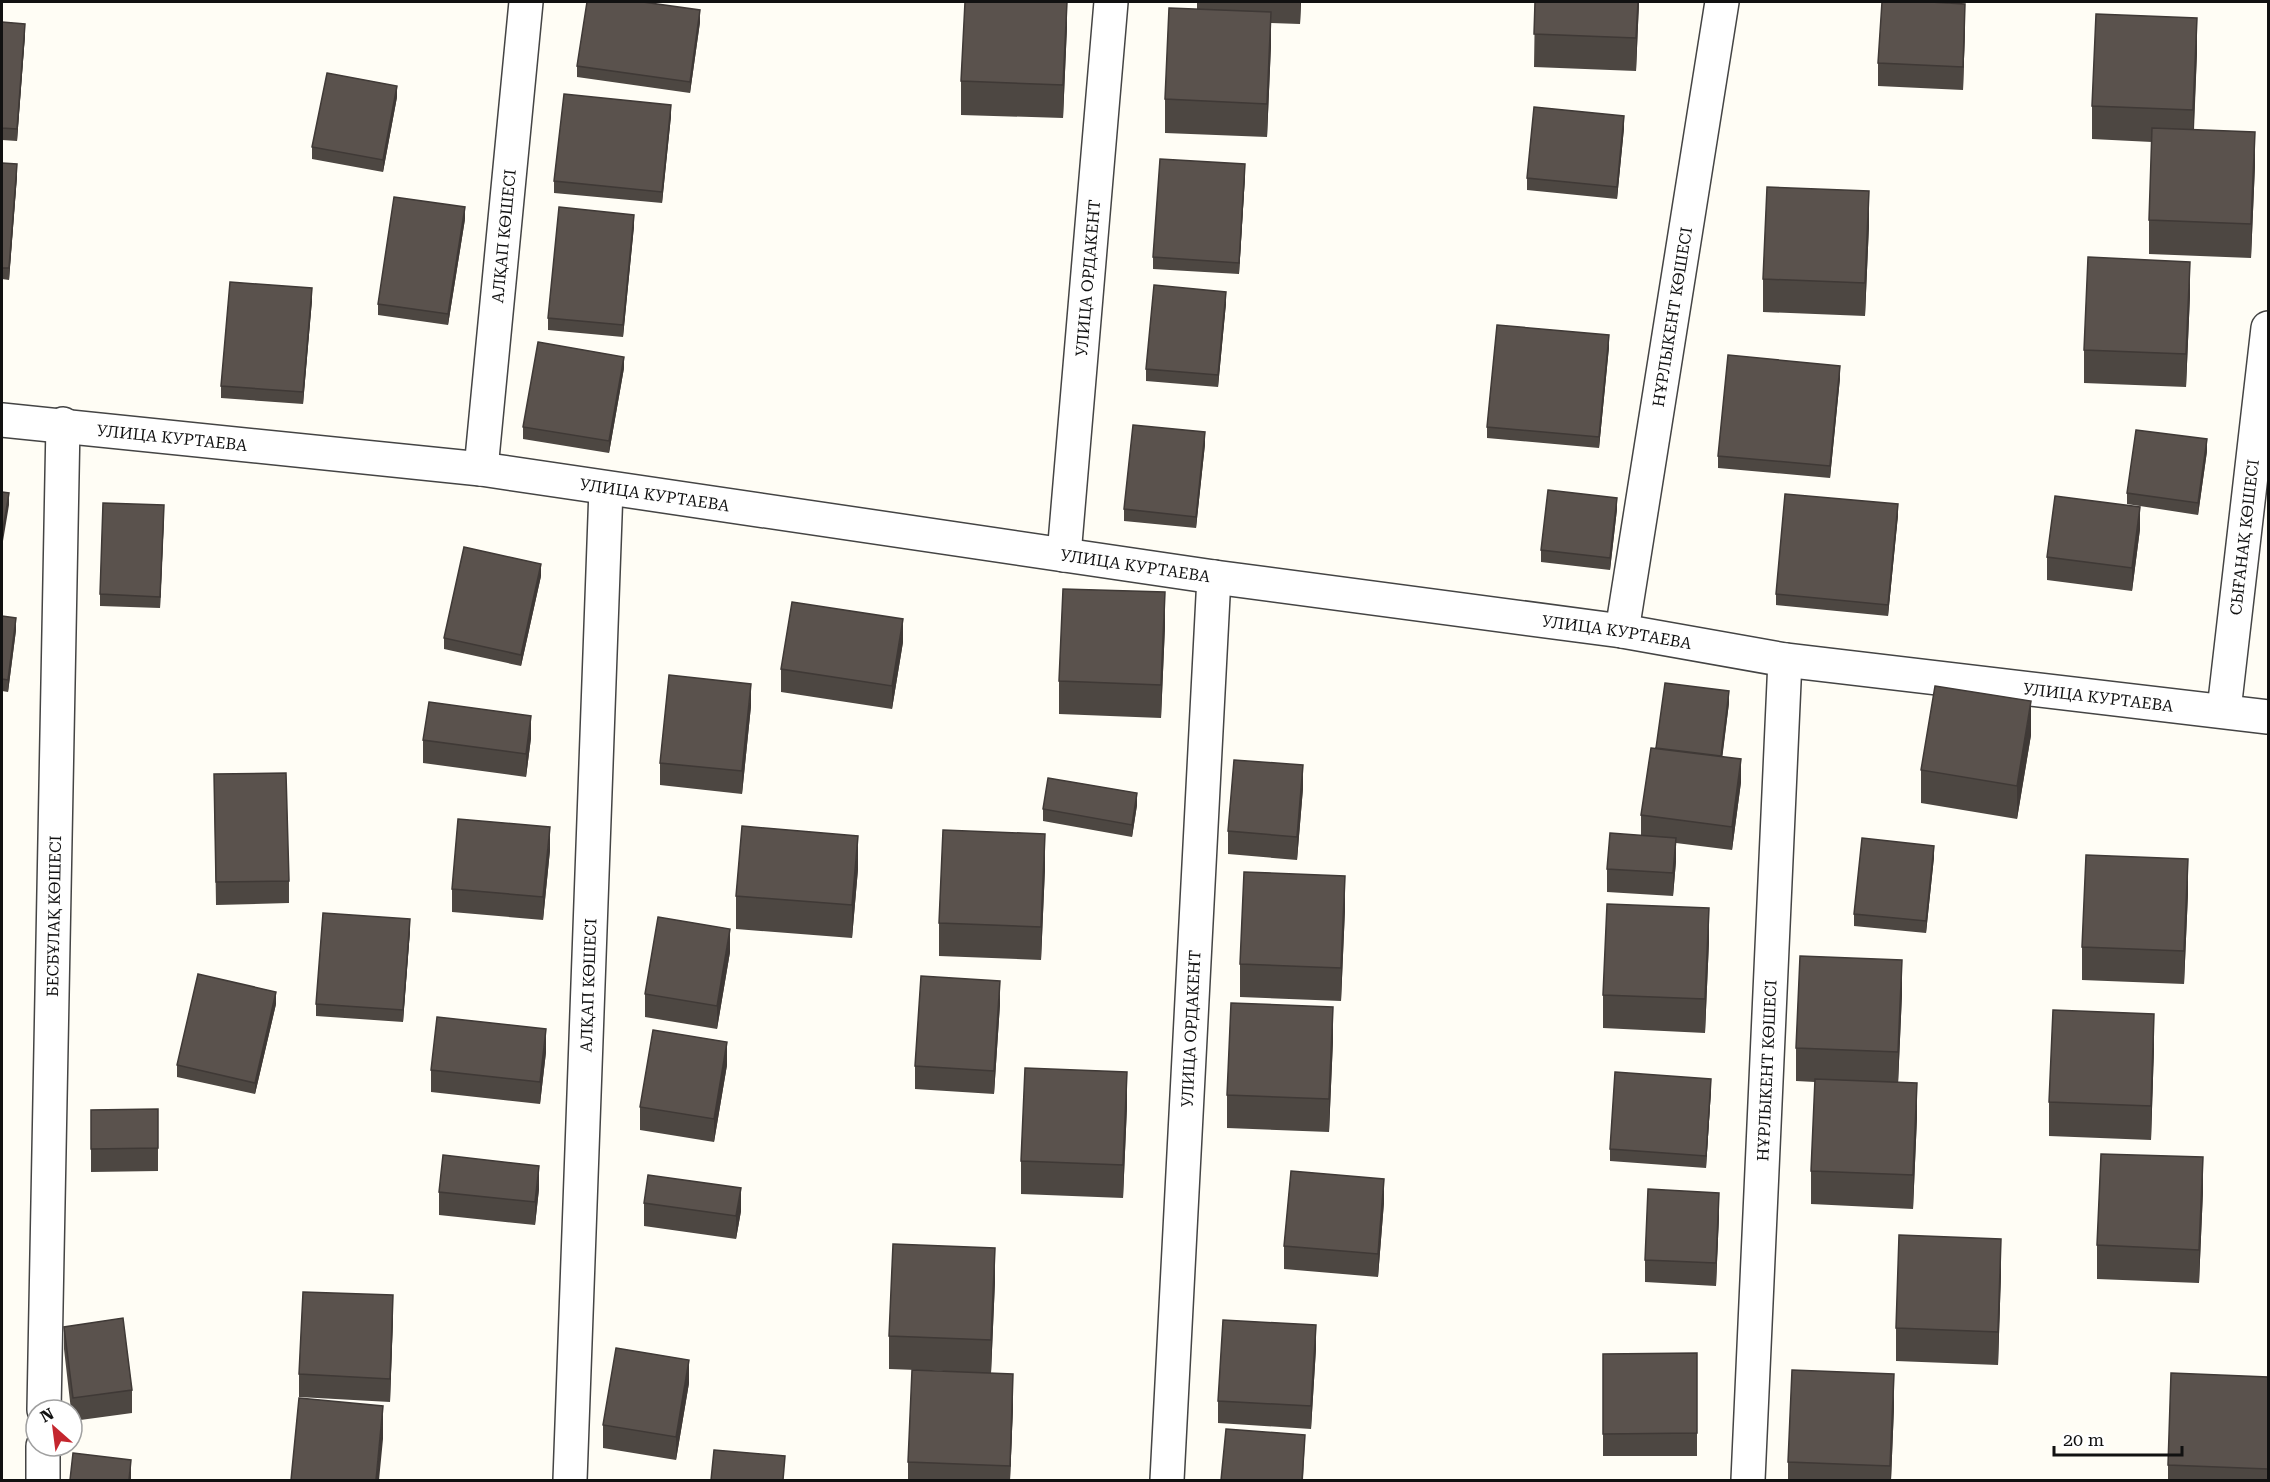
<svg xmlns="http://www.w3.org/2000/svg" width="2270" height="1482" viewBox="0 0 2270 1482" font-family="'Roboto Serif',serif">
  <rect width="100%" height="100%" fill="#fffdf5"/>
  <g fill="none" stroke-linecap="round" stroke-linejoin="round">
    <!-- street casing -->
    <g stroke="#444" stroke-width="36">
      <g id="street">
        <path id="s1" d="M2 420 481 469 1214 577 1622 631 1785 660 2268 717"/>
        <path id="s2" d="M481 469 526 2"/>
        <path id="s3" d="M1064 555 1111 2"/>
        <path id="s4" d="M1622 631 1722 2"/>
        <path id="s5" d="M2224 710 2268 328"/>
        <path id="s6" d="M44 1410 63 424"/>
        <path d="M43 1480V1446"/>
        <path id="s7" d="M570 1480 606 489"/>
        <path id="s8" d="M1167 1480 1214 577"/>
        <path id="s9" d="M1748 1480 1785 660"/>
      </g>
    </g>
    <!-- street -->
    <use href="#street" stroke="#fff" stroke-width="33"/>
  </g>
  <!-- wall -->
  <path fill="#4d4742" d="M1197 2H1301L1300 24 1271 23V45L1267 137 1165 133V99L1197 9Z
    M1535 2H1639L1636 71 1534 67Z
    M2 22 25 35 17 141 2 140Z
    M700 22 690 93 577 77V66Z
    M1067 26 1063 118 961 115V81Z
    M1965 27 1963 90 1878 86V63Z
    M2197 52 2194 130 2255 165 2251 258 2149 254V220L2152 142 2092 139V106Z
    M397 97 383 172 312 159V147Z
    M671 116 662 203 554 193V181Z
    M1624 128 1617 199 1527 190V178Z
    M2 163 17 176 9 280 2 279Z
    M1245 176 1239 274 1153 269V257Z
    M465 219 448 325 378 315V304Z
    M1869 225 1865 316 1763 312V279Z
    M634 226 623 337 548 330V318Z
    M2190 295 2186 387 2084 383V350Z
    M312 300 303 404 221 398V386Z
    M1226 303 1218 387 1146 381V369Z
    M1609 347 1599 448 1487 438V427Z
    M624 368 609 453 523 439V427Z
    M1840 378 1830 478 1718 468V456Z
    M1205 444 1196 528 1124 521V509Z
    M2207 451 2198 515 2127 504V493Z
    M1617 509 1610 570 1541 562V550Z
    M1898 515 1888 616 1776 605V594Z
    M164 517 160 608 100 606V594Z
    M2140 529 2132 591 2047 580V557Z
    M541 576 521 666 444 649V638Z
    M2 616 16 630 8 692 2 691Z
    M1165 626 1161 718 1059 714V681Z
    M903 642 892 709 781 692V669Z
    M1729 703 1722 757 1741 782 1732 850 1676 843V861L1673 896 1607 892V869L1641 836V815L1656 748Z
    M751 706 742 794 660 785V763Z
    M2031 735 2017 819 1921 803V770Z
    M531 738 526 777 423 763V740Z
    M214 774 289 881V903L216 905Z
    M1303 788 1297 860 1228 854V831Z
    M1137 805 1132 837 1043 821V809Z
    M550 850 543 920 452 912V889Z
    M1934 857 1926 933 1854 926V914Z
    M1045 868 1041 960 939 956V923Z
    M858 869 852 938 736 929V896Z
    M2188 893 2184 984 2082 980V947Z
    M1345 909 1341 1001 1240 997V964Z
    M410 931 403 1022 316 1016V1004Z
    M1709 941 1705 1033 1603 1028V995Z
    M730 952 717 1029 645 1017V994Z
    M1902 994 1898 1083 1917 1117 1913 1209 1811 1204V1171L1815 1082 1796 1081V1048Z
    M276 1004 255 1094 177 1077V1065Z
    M1000 1004 994 1094 915 1089V1066Z
    M1333 1040 1329 1132 1227 1128V1095Z
    M2154 1047 2151 1140 2049 1136V1102Z
    M546 1052 540 1104 431 1092V1070Z
    M727 1065 714 1142 640 1130V1107Z
    M1711 1090 1706 1168 1610 1161V1149Z
    M1127 1106 1123 1198 1021 1194V1161Z
    M158 1109V1171L91 1172V1110Z
    M539 1189 535 1225 439 1215V1192Z
    M2203 1191 2199 1283 2097 1279V1245Z
    M1384 1202 1378 1277 1284 1269V1246Z
    M644 1203 741 1211 736 1239 644 1226Z
    M1719 1215 1716 1286 1645 1282V1260Z
    M2001 1273 1998 1365 1896 1361V1328Z
    M995 1281 991 1373 1013 1407 1010 1480H908V1462L944 1371 889 1369V1336Z
    M393 1318 390 1402 299 1397V1374Z
    M64 1327 132 1390V1413L73 1421 72 1410H71L64 1349Z
    M1316 1348 1311 1429 1218 1423V1401Z
    M1697 1353V1456H1603V1354Z
    M2268 1377V1480H2168V1465Z
    M689 1383 676 1460 603 1448V1425Z
    M1894 1407 1891 1480H1788V1462Z"/>
  <!-- shaded-wall -->
  <path fill="#3f3936" d="M1067 2V26L1063 118V85Z
    M1300 2H1301L1300 24Z
    M1638 2H1639L1636 71V38Z
    M1965 4V27L1963 90V67Z
    M700 10V22L690 93V82Z
    M1271 12V45L1267 137V104Z
    M2197 18V52L2193 143V110Z
    M25 24V35L17 141V129Z
    M397 86V97L383 172V160Z
    M671 105V116L662 203V192Z
    M1624 116V128L1617 199V187Z
    M2255 132V165L2251 258V224Z
    M17 164V176L9 280V268Z
    M1245 164V176L1239 274V263Z
    M1869 191V225L1865 316V283Z
    M465 207V219L448 325V314Z
    M634 215V226L623 337V325Z
    M2190 262V295L2186 387V354Z
    M312 288V300L303 404V392Z
    M1226 292V303L1218 387V375Z
    M1609 335V347L1599 448V437Z
    M624 357V368L609 453V441Z
    M1840 366V378L1830 478V466Z
    M1205 432V444L1196 528V517Z
    M2207 439V451L2198 515V503Z
    M9 493V505L2 547V535Z
    M1617 498V509L1610 570V558Z
    M1898 504V515L1888 616V605Z
    M164 505V517L160 608V597Z
    M2140 507V529L2132 591V568Z
    M541 564V576L521 666V655Z
    M1165 592V626L1161 718V685Z
    M16 618V630L8 692V680Z
    M903 619V642L892 709V686Z
    M751 684V706L742 794V771Z
    M1729 691V703L1721 768V756Z
    M2031 701V735L2017 819V786Z
    M531 716V738L526 777V754Z
    M1741 759V782L1732 850V827Z
    M1303 765V788L1297 860V837Z
    M1137 793V805L1132 837V825Z
    M550 827V850L543 920V897Z
    M1045 834V868L1041 960V927Z
    M858 836V869L852 938V905Z
    M1676 838V861L1673 896V873Z
    M1934 846V857L1926 933V921Z
    M2188 859V893L2184 984V951Z
    M1345 876V909L1341 1001V968Z
    M1709 908V941L1705 1033V999Z
    M410 919V931L403 1022V1010Z
    M730 929V952L717 1029V1006Z
    M1902 960V994L1898 1085V1052Z
    M1000 981V1004L994 1094V1071Z
    M276 992V1004L255 1094V1083Z
    M1333 1007V1040L1329 1132V1099Z
    M2154 1014V1047L2151 1140V1106Z
    M546 1029V1052L540 1104V1082Z
    M727 1042V1065L714 1142V1119Z
    M1127 1072V1106L1123 1198V1165Z
    M1711 1079V1090L1706 1168V1156Z
    M1917 1083V1117L1913 1209V1175Z
    M2203 1157V1191L2199 1283V1250Z
    M539 1166V1189L535 1225V1202Z
    M1384 1179V1202L1378 1277V1254Z
    M741 1188V1211L736 1239V1216Z
    M1719 1193V1215L1716 1286V1263Z
    M2001 1239V1273L1998 1365V1332Z
    M995 1248V1281L991 1373V1340Z
    M393 1295V1318L390 1402V1379Z
    M1316 1325V1348L1311 1429V1406Z
    M689 1360V1383L676 1460V1437Z
    M1013 1374V1407L1010 1480V1466Z
    M1894 1374V1407L1891 1480H1890Z
    M383 1406V1439L379 1480H376Z
    M1305 1435 1303 1480H1302Z
    M131 1460V1480H129Z"/>
  <!-- building -->
  <path fill="#5a524d" stroke="#3f3936" stroke-width="1.5" d="M587 2H643L700 10 690 82 577 66Z
    M965 2H1067L1063 85 961 81Z
    M1535 2H1638L1636 38 1534 34Z
    M1882 2H1930L1965 4 1963 67 1878 63Z
    M1169 8 1271 12 1267 104 1165 99Z
    M2096 14 2197 18 2193 110 2092 106Z
    M2 22 25 24 17 129 2 128Z
    M327 73 397 86 383 160 312 147Z
    M564 94 671 105 662 192 554 181Z
    M1534 107 1624 116 1617 187 1527 178Z
    M2152 128 2255 132 2251 224 2149 220Z
    M1160 159 1245 164 1239 263 1153 257Z
    M2 163 17 164 9 268H2Z
    M1767 187 1869 191 1865 283 1763 279Z
    M394 197 465 207 448 314 378 304Z
    M559 207 634 215 623 325 548 318Z
    M2088 257 2190 262 2186 354 2084 350Z
    M230 282 312 288 303 392 221 386Z
    M1154 285 1226 292 1218 375 1146 369Z
    M1497 325 1609 335 1599 437 1487 427Z
    M538 342 624 357 609 441 523 427Z
    M1728 355 1840 366 1830 466 1718 456Z
    M1133 425 1205 432 1196 517 1124 509Z
    M2136 430 2207 439 2198 503 2127 493Z
    M1548 490 1617 498 1610 558 1541 550Z
    M2 492 9 493 2 535Z
    M1785 494 1898 504 1888 605 1776 594Z
    M2055 496 2140 507 2132 568 2047 557Z
    M103 503 164 505 160 597 100 594Z
    M464 547 541 564 521 655 444 638Z
    M1063 589 1165 592 1161 685 1059 681Z
    M792 602 903 619 892 686 781 669Z
    M2 616 16 618 8 680 2 679Z
    M669 675 751 684 742 771 660 763Z
    M1665 683 1729 691 1721 756 1656 748Z
    M1935 686 2031 701 2017 786 1921 770Z
    M429 702 531 716 526 754 423 740Z
    M1651 748 1741 759 1732 827 1641 815Z
    M1234 760 1303 765 1297 837 1228 831Z
    M286 773 289 881 216 882 214 774Z
    M1048 778 1137 793 1132 825 1043 809Z
    M458 819 550 827 543 897 452 889Z
    M742 826 858 836 852 905 736 896Z
    M943 830 1045 834 1041 927 939 923Z
    M1610 833 1676 838 1673 873 1607 869Z
    M1862 838 1934 846 1926 921 1854 914Z
    M2086 855 2188 859 2184 951 2082 947Z
    M1244 872 1345 876 1341 968 1240 964Z
    M1607 904 1709 908 1705 999 1603 995Z
    M323 913 410 919 403 1010 316 1004Z
    M658 917 730 929 717 1006 645 994Z
    M1800 956 1902 960 1898 1052 1796 1048Z
    M198 974 276 992 255 1083 177 1065Z
    M921 976 1000 981 994 1071 915 1066Z
    M1231 1003 1333 1007 1329 1099 1227 1095Z
    M2053 1010 2154 1014 2151 1106 2049 1102Z
    M437 1017 546 1029 540 1082 431 1070Z
    M653 1030 727 1042 714 1119 640 1107Z
    M1025 1068 1127 1072 1123 1165 1021 1161Z
    M1615 1072 1711 1079 1706 1156 1610 1149Z
    M1815 1079 1917 1083 1913 1175 1811 1171Z
    M158 1109V1148L91 1149V1110Z
    M2101 1154 2203 1157 2199 1250 2097 1245Z
    M443 1155 539 1166 535 1202 439 1192Z
    M1291 1171 1384 1179 1378 1254 1284 1246Z
    M648 1175 741 1188 736 1216 644 1203Z
    M1648 1189 1719 1193 1716 1263 1645 1260Z
    M1899 1235 2001 1239 1998 1332 1896 1328Z
    M893 1244 995 1248 991 1340 889 1336Z
    M303 1292 393 1295 390 1379 299 1374Z
    M123 1318 132 1390 73 1398 64 1327Z
    M1223 1320 1316 1325 1311 1406 1218 1401Z
    M616 1348 689 1360 676 1437 603 1425Z
    M1697 1353V1433L1603 1434V1354Z
    M912 1370 1013 1374 1010 1466 908 1462Z
    M1792 1370 1894 1374 1890 1466 1788 1462Z
    M2171 1373 2268 1377V1469L2168 1465Z
    M299 1398 383 1406 376 1480H291Z
    M1226 1429 1305 1435 1302 1480H1221Z
    M714 1450 785 1456 783 1480H711Z
    M73 1453 131 1460 129 1480H70Z"/>
  <g text-anchor="middle" stroke-width="6" stroke-linejoin="round" paint-order="stroke">
    <!-- street labels -->
    <g font-size="16" fill="#111" stroke="#fff">
      <text dy="6" stroke="none"><textPath href="#s2" startOffset="234">АЛҚАП КӨШЕСІ</textPath></text>
      <text dy="6" stroke="none"><textPath href="#s3" startOffset="278">УЛИЦА ОРДАКЕНТ</textPath></text>
      <text dy="6" stroke="none"><textPath href="#s4" startOffset="318">НҰРЛЫКЕНТ КӨШЕСІ</textPath></text>
      <text dy="6" stroke="none"><textPath href="#s1" startOffset="171">УЛИЦА КУРТАЕВА</textPath></text>
      <text dy="6" stroke="none"><textPath href="#s1" startOffset="657">УЛИЦА КУРТАЕВА</textPath></text>
      <text dy="6" stroke="none"><textPath href="#s5" startOffset="174">СЫҒАНАҚ КӨШЕСІ</textPath></text>
      <text dy="6" stroke="none"><textPath href="#s1" startOffset="1143">УЛИЦА КУРТАЕВА</textPath></text>
      <text dy="6" stroke="none"><textPath href="#s1" startOffset="1629">УЛИЦА КУРТАЕВА</textPath></text>
      <text dy="6" stroke="none"><textPath href="#s1" startOffset="2115">УЛИЦА КУРТАЕВА</textPath></text>
      <text dy="6" stroke="none"><textPath href="#s6" startOffset="494">БЕСБҰЛАҚ КӨШЕСІ</textPath></text>
      <text dy="6" stroke="none"><textPath href="#s7" startOffset="495">АЛҚАП КӨШЕСІ</textPath></text>
      <text dy="6" stroke="none"><textPath href="#s8" startOffset="452">УЛИЦА ОРДАКЕНТ</textPath></text>
      <text dy="6" stroke="none"><textPath href="#s9" startOffset="410">НҰРЛЫКЕНТ КӨШЕСІ</textPath></text>
    </g>
  </g>
  <!-- border -->
  <rect width="2270" height="1482" fill="none" stroke="#111111" stroke-width="6"/>
  <!-- north arrow -->
  <g transform="translate(54 1428) rotate(332)"><circle r="28" fill="#ffffff" stroke="#a0a0a0" stroke-width="1.5"/>
  <path d="M0-4.5L10 22L0 15L-10 22Z" fill="#c4262e"/>
  <text y="-9" font-size="16" font-weight="bold" text-anchor="middle" fill="#111111">N</text>
  </g>
  <!-- scale -->
  <path d="M2054 1446v9h128v-9" fill="none" stroke="#111111" stroke-width="3"/>
  <text x="2063" y="1446" font-size="18" fill="#111111" stroke="#ffffff" stroke-width="4.5" paint-order="stroke">20 m</text>
</svg>
